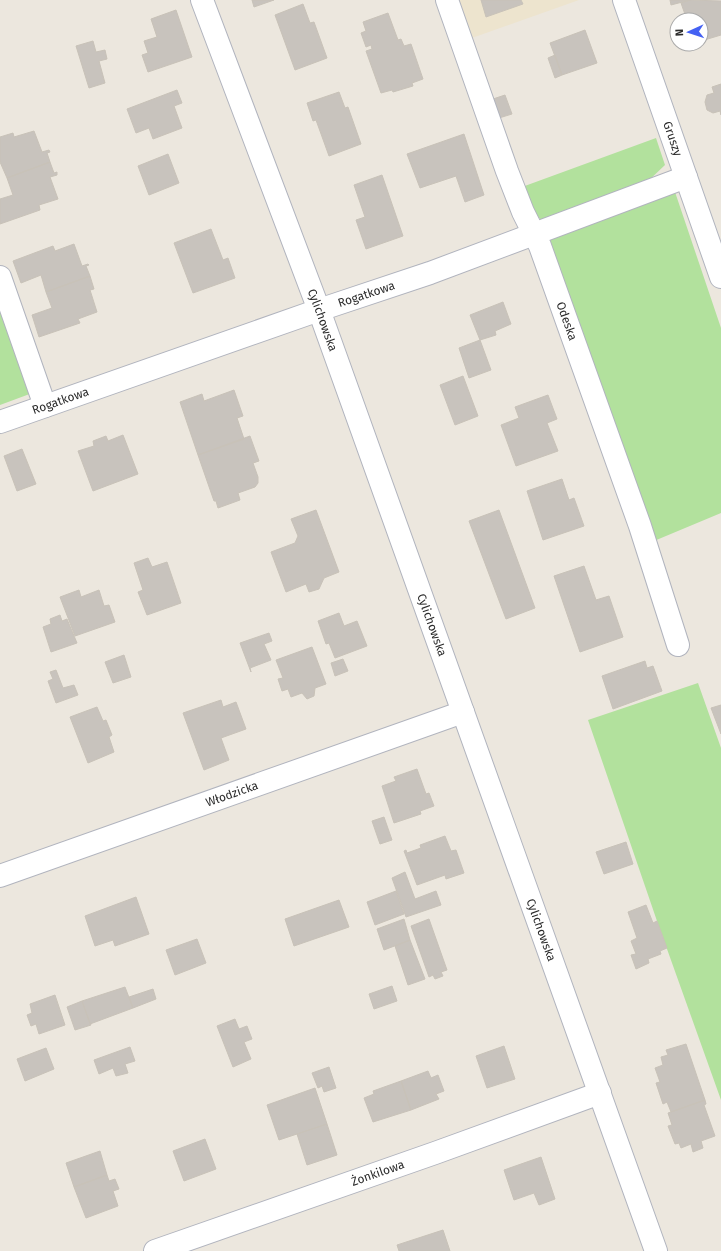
<svg xmlns="http://www.w3.org/2000/svg" width="721" height="1251" viewBox="0 0 721 1251" font-family="'Fira Sans',sans-serif">
  <rect width="100%" height="100%" fill="#ece7de"/>
  <!-- education -->
  <path fill="#ede4ce" d="M455 0H579L469 39Z"/>
  <!-- green -->
  <path fill="#b2e19d" d="M656 138 665 165 646 183 541 220 532 210 522 187Z
    M675 192 721 328V513L654 541 550 240Z
    M0 294 35 392 0 405Z
    M698 683 721 748V1100L657 921 588 720Z"/>
  <!-- building -->
  <path fill="#c8c3bd" stroke="#c8c2b8" d="M252 0H274L254 7Z
    M481 0H521L523 4 486 17Z
    M670 0H690L671 5Z
    M690 0 721 1V35L701 41V20H687L681 3Z
    M303 4 310 23 314 22 327 58 295 70 275 15Z
    M176 10 192 57 148 72 142 55 148 53 144 41 157 37 151 19Z
    M388 13 398 40 401 39 404 46 411 44 423 79 412 83 413 86 393 92 392 90 381 93 366 51 372 49 371 45 366 47 361 33 366 31 363 22Z
    M585 30 597 63 562 75 550 43Z
    M93 41 96 52 105 50 107 59 99 61 105 83 89 88 76 46Z
    M555 55 562 75 555 78 548 58Z
    M721 84V115L720 111 713 113 707 110 705 102 707 95 714 93 712 87Z
    M177 90 182 103 174 106 182 128 153 139 149 128 136 133 127 109Z
    M339 92 345 108 348 107 361 144 329 156 316 120 313 121 307 103Z
    M505 95 512 114 499 118 493 99Z
    M34 131 42 152 49 150 50 152 47 153 50 162 7 178 0 162V137L13 133 14 137Z
    M464 134 484 195 465 202 456 176 420 188 407 154Z
    M168 154 179 183 149 195 138 166Z
    M50 162 54 173 57 172V175L50 177 58 199 39 205 40 210 0 224V199L13 195 7 178Z
    M382 175 403 236 366 249 356 220 365 217 354 185Z
    M211 229 223 260 228 258 235 278 193 293 174 243Z
    M74 244 82 266 88 264 89 265 86 266 90 276 46 292 41 275 21 283 13 261 53 246 55 251Z
    M90 276 94 289 90 290 97 312 78 319 80 323 39 337 32 315 52 308 46 292Z
    M503 302 511 324 495 331 496 335 480 340 470 315Z
    M480 340 491 370 469 378 459 348Z
    M463 376 478 416 455 425 440 385Z
    M234 390 243 416 237 418 244 439 198 455 180 402 202 394 204 401Z
    M548 395 557 419 547 423 558 451 516 466 501 425 519 418 515 407Z
    M123 435 138 474 93 491 78 451 94 446 93 441 106 436 108 441Z
    M250 436 259 461 253 463 258 477V483L255 487 238 493 240 500 218 508 216 501H214L198 455Z
    M22 449 36 484 17 491 4 456Z
    M562 479 569 500 574 498 584 526 543 540 527 491Z
    M316 510 339 572 324 578 319 589 309 592 306 584 286 592 271 552 295 543 298 536 291 519Z
    M499 510 535 608 506 619 469 521Z
    M148 558 152 567 167 562 181 603 147 615 138 592 143 590 134 563Z
    M584 566 596 600 609 596 623 637 580 652 554 576Z
    M79 590 81 597 99 590 104 606 109 605 115 622 75 636 60 597Z
    M339 613 344 626 357 621 367 646 335 658 329 643 326 644 318 621Z
    M60 615 62 621 67 619 77 643 51 652 43 627 51 624 50 619Z
    M269 633 272 641 264 644 271 660 250 668 251 672 240 643Z
    M312 647 326 684 315 688 314 696 307 699 302 693 291 697 288 689 282 691 278 679 283 678 276 660Z
    M124 655 131 677 113 683 105 662Z
    M343 659 348 671 335 676 331 663Z
    M645 661 647 668 653 666 662 691 613 709 602 676Z
    M56 670 63 688 74 685 78 695 56 703 48 681 53 679 50 672Z
    M221 700 223 707 236 702 246 729 221 738 229 760 204 770 183 713Z
    M721 705V734L711 708Z
    M97 707 103 721 106 720 112 735 109 737 114 752 88 763 70 717Z
    M417 769 426 794 429 793 434 806 420 811 421 814 394 823 382 786 396 781 394 777Z
    M384 817 392 840 380 844 372 821Z
    M445 836 451 851 456 850 464 873 446 879 445 875 417 885 404 851 406 850 407 853 421 848 420 845Z
    M626 842 633 864 604 874 596 852Z
    M405 872 415 899 436 891 441 905 406 917 392 878Z
    M396 891 404 914 375 925 367 902Z
    M136 897 149 934 115 946 113 940 95 946 85 916Z
    M339 900 349 927 294 946 285 919Z
    M646 905 653 923 657 921 667 948 660 951 661 954 648 959 649 963 636 969 631 955 636 954 631 941 637 938 628 912Z
    M404 919 410 940 384 950 377 929Z
    M429 919 447 970 441 972 443 976 435 979 433 975 429 977 411 926Z
    M197 939 206 963 175 975 166 950Z
    M410 940 425 979 408 985 395 946Z
    M392 986 397 1001 374 1009 369 994Z
    M125 987 133 1008 90 1024 82 1001Z
    M153 989 156 999 133 1008 129 997Z
    M55 995 65 1025 39 1034 36 1024 31 1026 27 1015 32 1013 30 1004Z
    M82 1001 91 1025 75 1030 67 1007Z
    M235 1019 239 1029 247 1026 252 1039 244 1042 251 1059 233 1067 217 1026Z
    M686 1044 705 1100 671 1112 667 1102 663 1104 656 1083 660 1082 655 1068 663 1065 661 1057 668 1055 666 1050Z
    M504 1046 515 1079 487 1088 476 1056Z
    M130 1047 135 1061 125 1064 128 1073 116 1076 113 1068 99 1074 94 1060Z
    M46 1048 54 1069 25 1081 17 1059Z
    M329 1067 336 1088 324 1092 322 1086 318 1088 312 1073Z
    M428 1071 431 1078 438 1075 444 1091 436 1094 439 1099 411 1110 401 1081Z
    M401 1081 411 1110 373 1122 364 1098 374 1094 373 1091Z
    M315 1088 327 1124 279 1140 267 1105Z
    M705 1100 706 1104 704 1105 715 1136 701 1141 703 1148 693 1152 691 1144 681 1148 679 1143 675 1144 668 1126 672 1125 668 1113Z
    M327 1124 337 1155 307 1165 297 1134Z
    M205 1139 216 1169 184 1181 173 1151Z
    M100 1151 107 1175 74 1187 66 1163Z
    M541 1157 555 1199 539 1205 534 1193 514 1200 504 1170Z
    M107 1175 109 1181 115 1179 119 1189 113 1191 118 1206 86 1218 74 1187Z
    M443 1230 450 1251H399L397 1245Z"/>
  <g fill="none" stroke-linecap="round" stroke-linejoin="round">
    <!-- minor casing -->
    <g stroke="#b1b4be" stroke-width="24">
      <g id="minor">
        <path id="s1" d="M202 0 319 310 656 1251"/>
        <path id="s2" d="M447 0 507 171 523 212 540 246 640 526 678 645"/>
        <path id="s3" d="M624 0 721 277"/>
        <path d="M0 277 45 406"/>
        <path id="s4" d="M0 422 319 310 430 273 686 177"/>
        <path id="s5" d="M0 876 463 712"/>
        <path id="s6" d="M155 1251 435 1153 600 1093"/>
      </g>
    </g>
    <!-- minor -->
    <use href="#minor" stroke="#fff" stroke-width="22"/>
  </g>
  <g text-anchor="middle" stroke-width="4" stroke-linejoin="round" paint-order="stroke">
    <!-- street labels -->
    <g font-size="12" fill="#2b2b2b" stroke="#fff">
      <text dy="4" stroke="none"><textPath href="#s3" startOffset="147">Gruszy</textPath></text>
      <text dy="4" stroke="none"><textPath href="#s4" startOffset="388">Rogatkowa</textPath></text>
      <text dy="4" stroke="none"><textPath href="#s1" startOffset="342">Cylichowska</textPath></text>
      <text dy="4" stroke="none"><textPath href="#s2" startOffset="343">Odeska</textPath></text>
      <text dy="4" stroke="none"><textPath href="#s4" startOffset="64">Rogatkowa</textPath></text>
      <text dy="4" stroke="none"><textPath href="#s1" startOffset="666">Cylichowska</textPath></text>
      <text dy="4" stroke="none"><textPath href="#s5" startOffset="246">Włodzicka</textPath></text>
      <text dy="4" stroke="none"><textPath href="#s1" startOffset="990">Cylichowska</textPath></text>
      <text dy="4" stroke="none"><textPath href="#s6" startOffset="236">Żonkilowa</textPath></text>
    </g>
  </g>
  <!-- north arrow -->
  <g transform="translate(689 32) rotate(267)"><circle r="19" fill="#ffffff" stroke="#aaaaaa"/>
  <path d="M0-3L7 15L0 10L-7 15Z" fill="#4461f3"/>
  <text y="-6" font-size="11" font-weight="bold" text-anchor="middle" fill="#2b2b2b">N</text>
  </g>
</svg>
